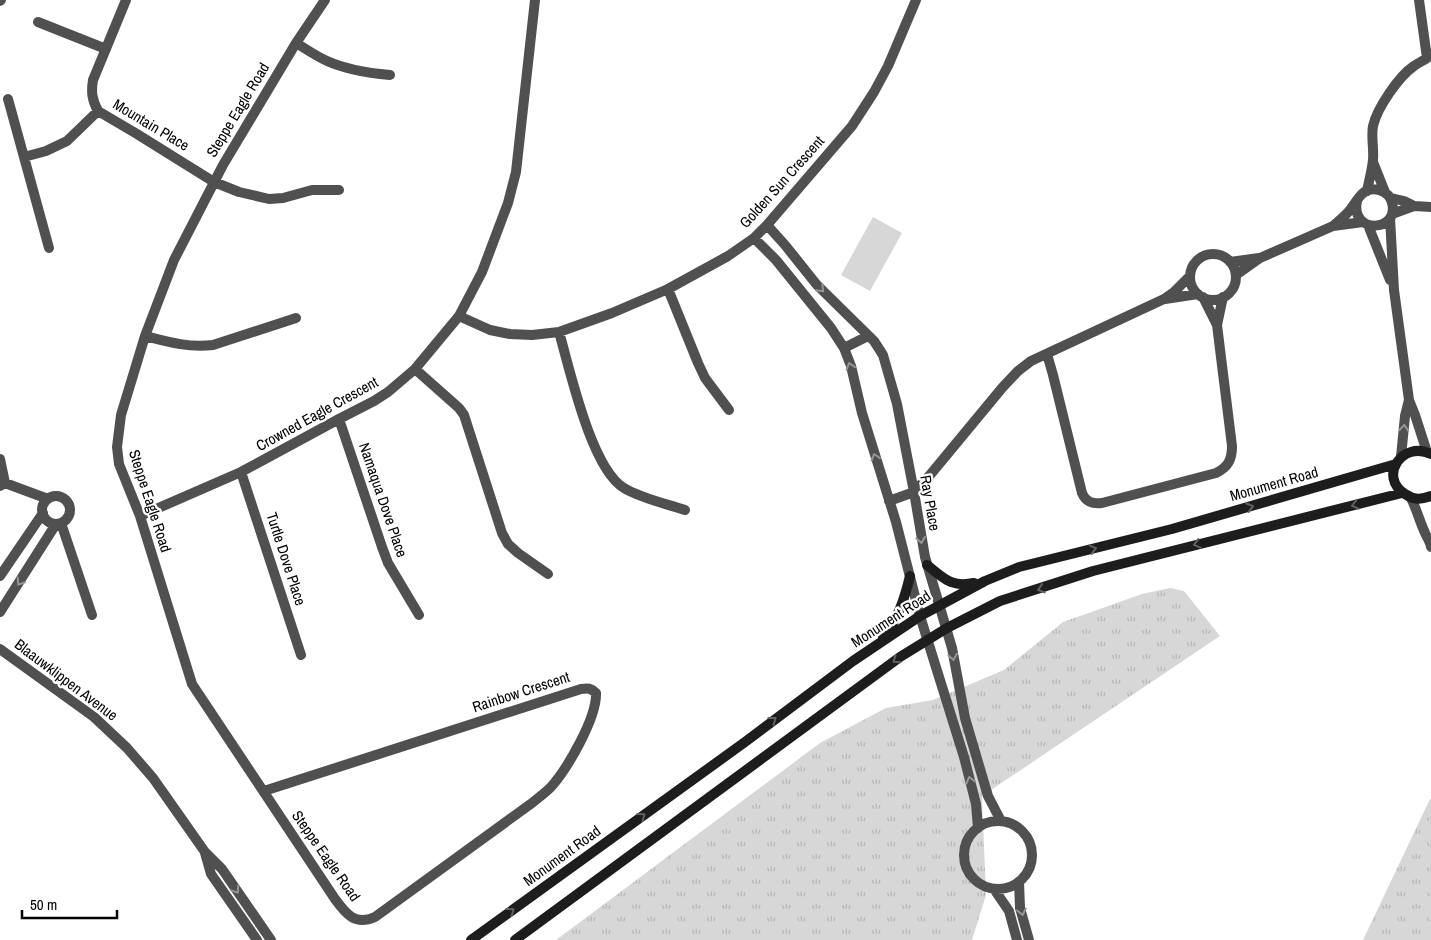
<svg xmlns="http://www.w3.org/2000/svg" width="1431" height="940" viewBox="0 0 1431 940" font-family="'Archivo Narrow',sans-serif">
  <defs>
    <pattern id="grass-tufts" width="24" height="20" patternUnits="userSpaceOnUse" patternTransform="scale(1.25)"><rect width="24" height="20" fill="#d7d7d7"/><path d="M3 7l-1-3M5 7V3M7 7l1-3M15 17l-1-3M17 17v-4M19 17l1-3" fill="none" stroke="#b7b7b7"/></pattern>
  </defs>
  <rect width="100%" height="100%" fill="#fff"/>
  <!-- grass -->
  <path fill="url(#grass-tufts)" d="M1170 588 1184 591 1220 636 982 796 986 895 972 940H556L820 743 886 708 933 700 1004 670 1063 622 1142 594Z
    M1431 798V940H1363L1430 799Z"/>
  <!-- pitch -->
  <path fill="#d7d7d7" d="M873 217 902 233 870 291 841 275Z"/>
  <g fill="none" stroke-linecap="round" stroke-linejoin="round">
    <!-- minor -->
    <path stroke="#505050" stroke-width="10" d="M1419 0 1427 58
      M0 1 1 0
      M38 22 106 49
      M296 43C306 49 316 56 327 61 347 70 368 73 390 75
      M8 99 49 248
      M98 111 137 134 214 182 239 192 269 199 283 198 312 190H339
      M98 111C92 100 91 92 93 80L126 0
      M24 157 46 151 67 141 98 111
      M1373 162 1385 192
      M1367 191C1369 181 1372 170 1373 160 1374 149 1371 137 1373 126 1377 108 1399 76 1414 66 1418 63 1423 61 1427 58
      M1391 198 1404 201 1414 206 1431 207
      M1392 214 1414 206
      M1390 218 1394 290 1409 400 1415 415 1427 452
      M767 225 785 245 817 285 874 341 883 355 897 404 914 492 925 557 952 648 965 718 988 796 1001 821
      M1368 225 1390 280
      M1333 226C1339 221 1345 216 1350 210 1354 205 1357 199 1362 194 1372 185 1389 190 1392 203 1400 232 1350 235 1357 201
      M754 238 776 260 831 328 844 348 851 366 862 413 896 522 920 616 964 757 976 804 978 828
      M1190 277a23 23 0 1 1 46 0a23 23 0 1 1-46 0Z
      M1230 262 1259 258
      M1236 275 1260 258 1333 226 1363 222
      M668 289 698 363 705 378 729 410
      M1165 299 1198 294
      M459 316 490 330 510 334 532 335 559 332 612 313 668 289 728 256 754 238 767 225 852 126 874 92 888 66 916 0
      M1217 325 1223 297
      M559 332C570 370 591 468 624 488 640 498 667 504 685 510
      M145 336C168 342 189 348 213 345L296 318
      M844 348 868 336
      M1047 354 1053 375 1082 493C1086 502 1092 504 1102 503L1216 473C1228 467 1232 460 1232 446L1217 325 1203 297
      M415 369 459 408 464 415 502 533 508 544 518 553 548 574
      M339 419 382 547 388 563 419 615
      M1401 457 1405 416 1409 400
      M0 459 5 483
      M241 472 301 655
      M0 486 5 483 48 499
      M42 510a14 14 0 1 1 28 0a14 14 0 1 1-28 0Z
      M1411 498C1417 510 1420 523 1426 535 1428 540 1430 541 1431 547
      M889 501 914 492 930 475 1002 388 1018 371 1031 361 1164 299 1174 292 1190 276
      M140 516 241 472 339 419 374 401 388 392 415 369 459 316 482 272 508 203 516 172 535 0
      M61 523 92 615
      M0 576 43 513
      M0 612 56 524
      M0 649 94 717 127 748 153 778 205 852 222 869 271 940
      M264 791 581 689C588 688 591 688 596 693 597 718 567 769 551 787 545 793 538 798 532 803L375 917C355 926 346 914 335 899L192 684 140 516 119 464 117 447 121 415 145 336 174 260 223 165 296 43 325 0
      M964 855a34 34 0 1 1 68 0a34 34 0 1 1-68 0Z
      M205 853 211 874 257 940
      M1019 882 1020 908 1029 940
      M994 889 1009 911 1017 940"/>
    <!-- secondary -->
    <path stroke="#1d1d1d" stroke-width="10" d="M1431 454C1402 440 1378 477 1405 494 1414 500 1421 500 1431 496
      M927 565C944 578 951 588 974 583
      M883 638C898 618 904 601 910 576
      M471 940 745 742 853 661 920 616 985 581 1019 567 1172 529 1396 464
      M515 940 900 657 947 628 1000 601 1093 571 1402 493"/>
  </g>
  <!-- one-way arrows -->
  <defs><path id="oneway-chevron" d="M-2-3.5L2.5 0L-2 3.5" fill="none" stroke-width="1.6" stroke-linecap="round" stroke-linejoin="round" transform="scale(1.25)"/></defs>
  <g stroke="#969696">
    <use href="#oneway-chevron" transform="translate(821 289) rotate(46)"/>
    <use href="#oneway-chevron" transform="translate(850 366) rotate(-107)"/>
    <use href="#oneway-chevron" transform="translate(1404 428) rotate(-86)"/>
    <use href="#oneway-chevron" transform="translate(875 457) rotate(-107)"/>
    <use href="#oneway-chevron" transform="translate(921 540) rotate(80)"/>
    <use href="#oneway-chevron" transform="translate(20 582) rotate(123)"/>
    <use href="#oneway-chevron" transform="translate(953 657) rotate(80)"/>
    <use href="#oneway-chevron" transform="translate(970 780) rotate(-104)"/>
    <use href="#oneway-chevron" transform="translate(236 890) rotate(56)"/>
    <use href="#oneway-chevron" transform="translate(1022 912) rotate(78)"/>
  </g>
  <g stroke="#616161">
    <use href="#oneway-chevron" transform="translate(1355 505) rotate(166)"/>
    <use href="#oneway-chevron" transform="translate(1250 507) rotate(-16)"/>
    <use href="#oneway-chevron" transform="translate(1197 544) rotate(165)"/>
    <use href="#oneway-chevron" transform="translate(1093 549) rotate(-14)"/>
    <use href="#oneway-chevron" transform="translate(1041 589) rotate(162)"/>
    <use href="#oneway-chevron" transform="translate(896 660) rotate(145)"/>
    <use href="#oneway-chevron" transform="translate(773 720) rotate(-37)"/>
    <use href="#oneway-chevron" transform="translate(642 816) rotate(-36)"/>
    <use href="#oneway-chevron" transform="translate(511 911) rotate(-36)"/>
  </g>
  <g text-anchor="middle" stroke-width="4.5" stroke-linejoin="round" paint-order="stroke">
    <!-- street labels -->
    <g font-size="15" fill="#000" stroke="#fff">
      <text transform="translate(238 110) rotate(-59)" y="5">Steppe Eagle Road</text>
      <text transform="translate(151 125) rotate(31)" y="5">Mountain Place</text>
      <text transform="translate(782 182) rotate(-48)" y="5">Golden Sun Crescent</text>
      <text transform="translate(317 414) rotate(-29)" y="5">Crowned Eagle Crescent</text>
      <text transform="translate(1274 484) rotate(-16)" y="5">Monument Road</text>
      <text transform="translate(383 500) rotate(71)" y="5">Namaqua Dove Place</text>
      <text transform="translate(150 501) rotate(72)" y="5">Steppe Eagle Road</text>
      <text transform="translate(930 503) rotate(80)" y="5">Ray Place</text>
      <text transform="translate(286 559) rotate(72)" y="5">Turtle Dove Place</text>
      <text transform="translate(891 619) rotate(-33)" y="5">Monument Road</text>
      <text transform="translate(66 680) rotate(37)" y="5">Blaauwklippen Avenue</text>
      <text transform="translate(521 692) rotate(-18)" y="5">Rainbow Crescent</text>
      <text transform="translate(326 856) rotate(55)" y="5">Steppe Eagle Road</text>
      <text transform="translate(562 856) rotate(-36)" y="5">Monument Road</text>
    </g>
  </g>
  <!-- scale -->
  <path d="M22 910v8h95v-8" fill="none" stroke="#000000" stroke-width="2.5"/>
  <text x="30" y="910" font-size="15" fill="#000000" stroke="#ffffff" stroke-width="4" paint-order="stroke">50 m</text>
</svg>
